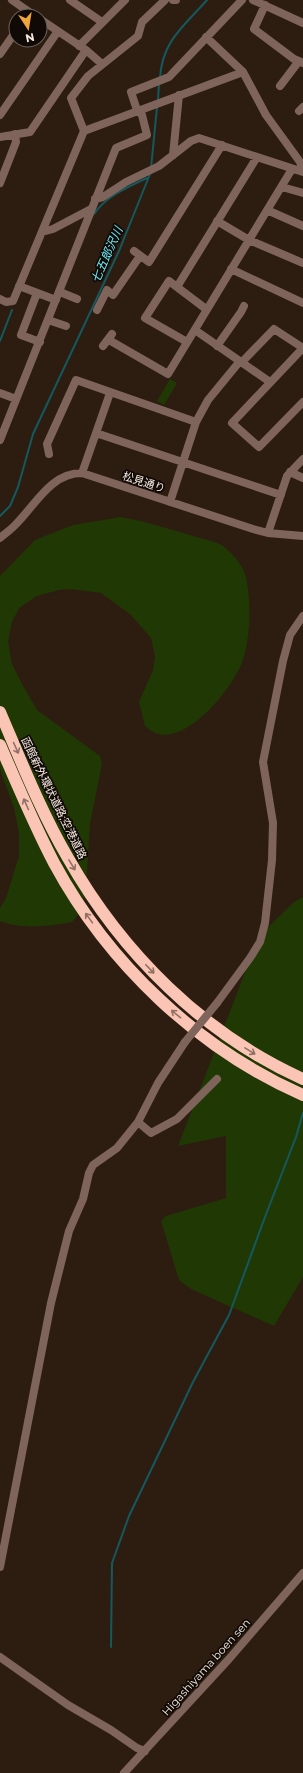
<svg xmlns="http://www.w3.org/2000/svg" width="303" height="1773" viewBox="0 0 303 1773" font-family="Montserrat,'Noto Sans JP',sans-serif">
  <rect width="100%" height="100%" fill="#2d1d10"/>
  <!-- green -->
  <path fill="#203803" d="M170 379 177 383 164 405 157 401Z
    M121 517C148 522 173 530 200 538 207 540 217 542 223 546 231 552 242 564 245 574 252 597 251 646 240 667 228 693 189 741 158 734 153 733 149 729 145 726L139 702 153 670 155 656 151 638 131 615 101 593 71 589 58 590 37 596 19 608 12 622 8 641 12 664 22 684 37 710 100 756 102 764 90 823 86 888 82 910 72 922C50 926 22 930 0 921V908L6 898 19 856V833L14 808 0 769V576L35 540 73 525Z
    M303 897V1277L274 1326 191 1289 179 1280 161 1221 166 1216 226 1198V1136L178 1146 259 936 294 902Z"/>
  <g fill="none" stroke-linecap="round" stroke-linejoin="round">
    <!-- stream -->
    <path stroke="#13595f" stroke-width="2" d="M160 78C162 41 184 26 207 0
      M158 100 159 83
      M151 168 157 107
      M94 214C106 196 128 187 147 178
      M0 341 12 310
      M0 516 10 506 18 487 33 434 119 251 150 174
      M111 1647 112 1563 129 1516 193 1382 229 1315 265 1217 296 1137 303 1113"/>
    <!-- minor -->
    <path stroke="#7e645b" stroke-width="8" d="M12 0 35 16
      M70 0 102 22
      M173 0H176
      M253 0 303 23
      M265 5 254 29 294 59 303 63
      M40 19 86 50 102 64
      M206 37 243 72 266 115 300 162 303 170
      M79 46 125 0
      M0 54 16 31
      M280 86 299 61
      M299 111 303 107
      M0 115 58 31
      M84 131 71 98 88 76 138 36 142 22 165 0
      M0 137 30 132 86 50
      M173 155 179 95
      M0 183 16 142 15 134
      M282 187 303 193
      M95 199 103 197 126 182 159 166 191 141 199 138 303 172
      M267 210 303 226
      M217 221 249 240 303 263
      M42 232 53 229 91 209
      M134 251 149 262 222 145
      M231 269 303 303
      M19 286 56 300
      M177 287 257 157
      M60 292 77 299
      M37 293 21 335 40 342
      M0 299 6 302 13 301 84 131 243 72
      M97 310 107 290 113 295 140 256
      M48 320 66 326
      M195 330 270 382
      M109 340 168 374 292 169
      M187 342 145 318 169 281 206 309
      M103 346 112 334
      M217 346 241 312 244 306
      M242 362 274 329 303 348 232 423 259 447 303 402
      M0 393 16 399
      M96 433 281 495
      M0 440 116 148 147 135 142 115 137 110 131 92 169 77 242 0
      M49 454 47 444 76 380 196 422
      M290 472 303 478
      M82 473 110 393
      M170 502 196 422 208 400 240 361
      M268 533 287 476 303 459
      M0 538C6 533 13 528 18 522 37 502 52 473 82 473L253 529 268 533 303 536
      M217 1003 250 958 260 942 265 923 272 860 273 823 263 762 283 661 290 635 303 616
      M138 1122 151 1133 177 1119 217 1079
      M0 1567 51 1303 69 1231 83 1199 89 1173 93 1165 117 1148 138 1122 158 1083 185 1042
      M0 1657 68 1705 111 1730 137 1748 145 1751
      M124 1773 229 1659 303 1573"/>
    <!-- highway -->
    <path stroke="#fbc5b5" stroke-width="12" d="M0 712C21 761 41 812 68 858 122 953 203 1034 303 1079
      M0 745C17 784 34 825 54 863 108 963 198 1049 303 1095"/>
    <!-- minor-bridge -->
    <path stroke="#7e645b" stroke-width="8" d="M185 1042 217 1003"/>
  </g>
  <!-- one-way arrows -->
  <defs><path id="oneway-shaft" d="M-6 0H5M1.5-3L5.5 0L1.5 3" fill="none" stroke-width="1.6" stroke-linecap="round" stroke-linejoin="round"/></defs>
  <g stroke="#917066">
    <use href="#oneway-shaft" transform="translate(16 748) rotate(66)"/>
    <use href="#oneway-shaft" transform="translate(26 804) rotate(-114)"/>
    <use href="#oneway-shaft" transform="translate(72 865) rotate(59)"/>
    <use href="#oneway-shaft" transform="translate(89 918) rotate(-126)"/>
    <use href="#oneway-shaft" transform="translate(150 969) rotate(46)"/>
    <use href="#oneway-shaft" transform="translate(176 1014) rotate(-141)"/>
    <use href="#oneway-shaft" transform="translate(250 1051) rotate(31)"/>
  </g>
  <g text-anchor="middle" stroke-width="3.5" stroke-linejoin="round" paint-order="stroke">
    <!-- street labels -->
    <g font-size="11" fill="#f6eae2" stroke="#100905">
      <text transform="translate(144 482) rotate(18)" y="4">松見通り</text>
      <text transform="translate(54 798) rotate(64)" y="4">函館新外環状道路;空港道路</text>
      <text transform="translate(206 1667) rotate(-48)" y="4">Higashiyama boen sen</text>
    </g>
    <!-- water labels -->
    <g font-size="12" font-style="italic" fill="#6ae8f5" stroke="#100905">
      <text transform="translate(107 255) rotate(-66)" y="4">七五郎沢川</text>
    </g>
  </g>
  <!-- north arrow -->
  <g transform="translate(28 28) rotate(168)"><circle r="19" fill="#100905" stroke="#6c635d"/>
  <path d="M0-3L7 15L0 10L-7 15Z" fill="#eea73d"/>
  <text y="-6" font-size="11" font-weight="bold" text-anchor="middle" fill="#f6eae2">N</text>
  </g>
</svg>
